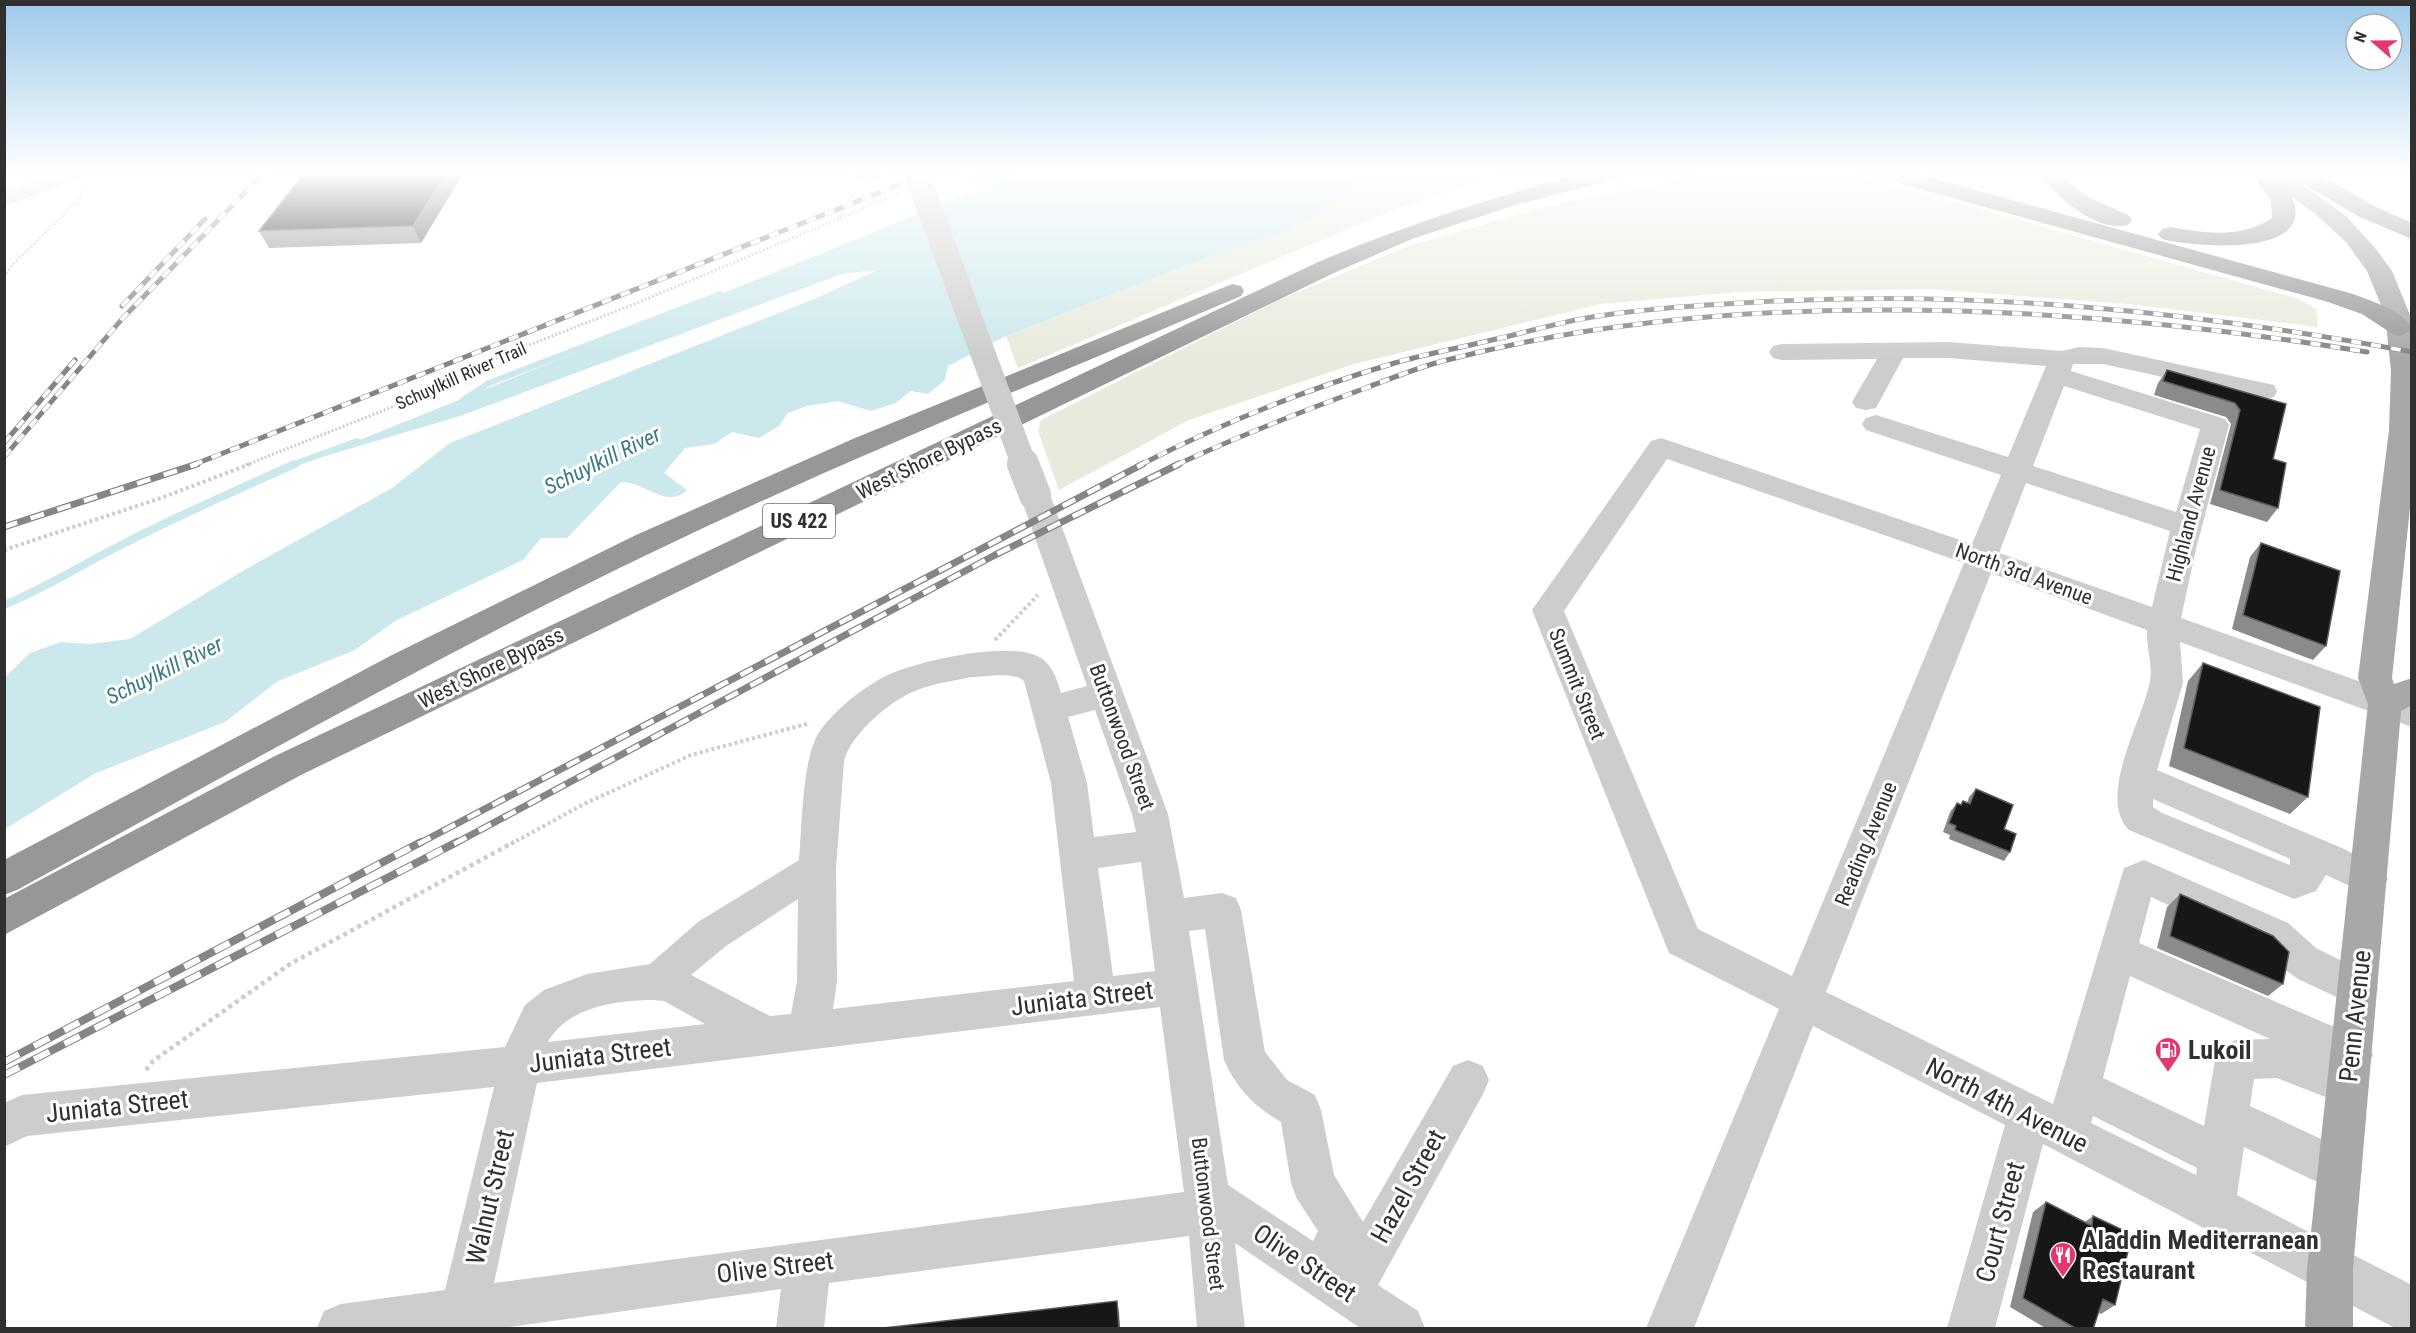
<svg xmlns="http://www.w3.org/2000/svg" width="2416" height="1333" viewBox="0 0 2416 1333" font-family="'Roboto Condensed',sans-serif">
  <rect width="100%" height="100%" fill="#fff"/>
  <!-- green -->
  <path fill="#e7eadc" d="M1370 172H1502L1376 217 1018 368 1006 336 1208 257 1283 234 1322 212Z
    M1710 172H1842L1877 180 2299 299 2316 309 2318 327 2129 304 1929 289 1740 292 1601 304 1354 364 1189 420 1059 490 1038 431 1041 420 1277 301 1408 246 1549 206Z"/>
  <!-- water -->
  <path fill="#cbe8ec" d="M1023 172H1370L1322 212 1283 234 1208 257 1006 336 948 366 945 380 928 394 911 391 896 403 871 411 838 401 807 406 788 413 779 426 759 438 732 432 714 444 685 448 664 473 687 490C666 510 645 481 621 482L567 538H541L523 560 395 621 355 650 278 681 225 722 94 774 5 829V677L30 653 61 642 90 644 130 639 246 569 392 488 450 443 819 297 877 270 842 274 460 416 305 462Z"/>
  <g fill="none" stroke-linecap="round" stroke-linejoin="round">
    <!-- stream-far1 -->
    <path stroke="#cbe8ec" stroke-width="6" d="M463 400 489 383 720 294
      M291 465 357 441"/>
    <!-- stream -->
    <path stroke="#cbe8ec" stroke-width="8" d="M4 605C46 588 83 564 123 544 179 515 237 490 295 464"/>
    <!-- path-far2 -->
    <path stroke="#cdcdcd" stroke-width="3" stroke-dasharray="2 2" stroke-linecap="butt" d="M944 179 981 172
      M839 218 855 191
      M4 277 14 263 79 200 82 190
      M246 465 440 388 483 363 637 303 900 193"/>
    <!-- path-far1 -->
    <path stroke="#cdcdcd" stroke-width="4" stroke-dasharray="3 3" stroke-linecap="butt" d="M4 550 161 498 250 464
      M995 640 1038 595
      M511 844 584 804 691 755 810 723"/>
    <!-- path -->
    <path stroke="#cdcdcd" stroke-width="4.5" stroke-dasharray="4 4" stroke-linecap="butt" d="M146 1070 153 1061 290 964 514 842"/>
    <!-- minor -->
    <path fill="#cdcdcd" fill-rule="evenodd" d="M57 172H89L86 177 4 206V191Z
      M856 172H885C879 181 867 182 857 180L854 175Z
      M1949 342 2062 351 2079 347 2103 348 2274 385 2277 391 2274 397 2264 399 2103 364H2073L2071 371 2225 419 2229 425 2196 549 2181 618 2412 700V727L2180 642 2183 683 2157 770 2342 848 2382 868 2388 879 2382 890 2369 895 2326 875 2316 891 2294 899 2129 830C2096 797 2143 720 2150 681 2153 664 2146 647 2147 630L1991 573 1826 992 2053 1104 2124 868 2144 860 2288 923 2316 948 2372 976 2378 989 2372 1002 2358 1007 2298 979 2278 965 2260 947 2151 897 2139 943 2367 1041 2373 1055 2367 1069 2361 1071 2369 1086 2363 1100 2348 1106 2277 1078 2254 1079 2250 1106 2356 1155 2362 1171 2356 1187 2340 1193 2244 1147 2237 1195 2412 1285V1328H2395L2043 1144 1995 1328H1947L2005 1125 1813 1026 1694 1328H1646L1779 1009 1669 953 1532 610 1651 441 1661 438 1972 544 2001 475 1866 430 1862 424 1866 418 1876 415 2008 457 2046 366 1949 358H1903L1876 408 1866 410 1856 408 1852 402 1877 359 1782 360 1773 358 1769 352 1773 346 1782 344ZM2064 386 2200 429 2176 512 2033 466ZM1667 459 1964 563 1792 976 1698 929 1564 611ZM2026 483 2170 531 2152 607 1999 553ZM2153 799 2290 859V865L2162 813 2153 807ZM2130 976 2270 1039 2236 1040 2221 1046 2215 1060 2204 1126 2103 1078ZM2093 1116 2197 1168 2196 1175 2091 1123Z
      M1035 485 1045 488 1050 495 1168 814 1184 898 1222 893 1236 898 1241 910 1265 1052 1287 1080 1315 1095 1321 1110 1334 1175 1363 1222 1453 1066 1468 1060 1483 1066 1489 1080 1483 1094 1378 1285 1418 1311 1425 1328H1360L1235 1243 1245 1328H1197L1189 1236 829 1283 824 1328H776L781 1289 503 1328H317L324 1311 341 1304 445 1290 494 1087 27 1136 4 1147V1103L22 1095 505 1047 525 1005 544 990 587 974 650 964 698 922 799 860C802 829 802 755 820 731 834 711 860 690 882 678 910 662 1013 639 1041 658 1053 666 1057 680 1061 693L1087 686 1020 495 1025 488ZM971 677C985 677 1014 671 1024 681L1051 783 1074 981 833 1009 837 981 836 869 844 761C851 733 893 698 920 689 936 683 954 681 971 677ZM1095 710 1132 814 1136 832 1094 837 1087 783 1068 717ZM1141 862 1155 971 1113 976 1098 868ZM798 899 797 981 791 1014 770 1016 691 975 726 946ZM1205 929 1224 1060C1236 1088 1255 1107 1281 1122L1291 1183 1297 1199 1318 1231 1313 1241 1228 1185 1189 931ZM653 1000 664 1001 705 1024 548 1042C567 1007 617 1000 653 1000ZM1160 1007 1184 1192 494 1283 537 1083Z"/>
    <!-- major -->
    <path fill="#a8a8a8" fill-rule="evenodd" d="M2259 172H2285L2347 217 2376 249 2392 271 2410 315 2412 489 2392 678 2394 684 2412 678V705L2401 711 2353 1269V1328H2305L2307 1269 2368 704 2358 678 2389 430 2391 371 2385 315 2367 271 2346 242 2314 213Z"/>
    <!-- highway -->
    <path fill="#979797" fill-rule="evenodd" d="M1588 172H1625L1622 177 1515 205 1412 239 1336 272 299 776 4 935V899L275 756 1318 262C1408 224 1495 196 1588 172Z
      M1874 172H1910L2346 292C2362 297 2409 312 2412 330L2400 336 2391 333 2362 314 2328 302 1877 177Z
      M2039 172H2061L2071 184 2088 197 2128 215 2132 220 2128 225C2097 233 2054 196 2039 172Z
      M2250 172H2273C2281 182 2293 193 2295 207 2304 258 2188 246 2162 239L2158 234 2162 229 2170 227C2205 233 2241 239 2272 218L2271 200Z
      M2288 172H2315L2376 207 2412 223V239L2360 217 2291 177Z
      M1232 284 1241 286 1244 291 1241 296C1046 379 848 458 657 550 439 654 229 774 17 890L4 895V860L392 655 636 535 855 438Z"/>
    <!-- rail-far2 casing -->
    <g stroke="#858585" stroke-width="5">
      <path id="rail-far2" d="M122 306 205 219
        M4 443 75 360
        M4 457 122 319 265 172
        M193 465 931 172
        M1140 465C1220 424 1302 391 1388 365 1423 354 1460 348 1496 339 1528 332 1560 322 1592 317 1641 309 1692 306 1742 303 1967 288 2191 311 2412 352
        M1176 465C1237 437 1300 412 1363 389 1390 379 1416 368 1443 361 1731 285 2075 304 2367 352"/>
    </g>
    <!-- rail-far1 casing -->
    <g stroke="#858585" stroke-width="7">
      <path id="rail-far1" d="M4 527 197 464
        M418 844 1143 464
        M454 844 995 555 1179 464"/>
    </g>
    <!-- rail casing -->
    <g stroke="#858585" stroke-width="8">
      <path id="rail" d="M4 1062 421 842
        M4 1075 457 842"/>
    </g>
    <!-- rail-far2 -->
    <use href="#rail-far2" stroke="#fff" stroke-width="4" stroke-dasharray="10" stroke-linecap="butt"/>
    <!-- rail-far1 -->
    <use href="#rail-far1" stroke="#fff" stroke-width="4.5" stroke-dasharray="14" stroke-linecap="butt"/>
    <!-- rail -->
    <use href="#rail" stroke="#fff" stroke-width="6" stroke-dasharray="17" stroke-linecap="butt"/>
    <!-- minor-bridge-far1 -->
    <path stroke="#cdcdcd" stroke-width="25" d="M916 172 1024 465"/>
    <!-- minor-bridge -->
    <path stroke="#cdcdcd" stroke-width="32" d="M1023 464 1035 495"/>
  </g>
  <!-- wall -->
  <path fill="#8b8b8b" d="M305 172H459L461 177 421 243 269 248 259 231Z
    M2167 370 2286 404 2273 459 2278 508 2267 522 2210 504 2231 424 2226 417 2154 395 2158 383Z
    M2261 543 2326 646 2313 660 2232 629 2250 557Z
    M2203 663 2308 797 2290 814 2169 766 2188 681Z
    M1976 789 2004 829 2010 852 2004 861 1949 839 1950 835 1943 832 1950 812 1957 803 1960 805 1963 801 1967 803 1969 797Z
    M2180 894 2283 984 2268 996 2157 948 2167 907Z
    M2046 1202 2085 1222 2093 1216 2115 1305 2101 1314 2098 1312 2093 1329H2047L2010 1307 2033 1212Z"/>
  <!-- shaded-wall -->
  <path fill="#5d5d5d" d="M447 172H459L461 177 421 243 413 226Z
    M1117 1301 1119 1313 1120 1329H1119Z"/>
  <!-- building -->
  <path fill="#171717" stroke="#5d5d5d" stroke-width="1.5" d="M305 172H447L413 226 259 231Z
    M2167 370 2286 404 2273 459 2286 463 2278 508 2220 490 2240 410 2235 403 2163 381Z
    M2261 543 2340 571 2326 646 2243 615Z
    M2203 663 2320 707 2308 797 2184 748Z
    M1976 789 2013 805 2004 829 2016 834 2010 852 1955 830 1956 826 1949 823 1957 803 1961 805 1963 801 1970 804Z
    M2180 894 2273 936 2289 952 2283 984 2170 936Z
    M2046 1202 2092 1226 2093 1216 2125 1231 2131 1239 2115 1305 2103 1299 2093 1329H2077L2023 1298Z
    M1117 1301 1119 1329H875Z"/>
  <!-- sky -->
  <linearGradient id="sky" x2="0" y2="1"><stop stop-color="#9cc9ea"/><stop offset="0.48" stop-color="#fff"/><stop offset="1" stop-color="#fff" stop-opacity="0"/></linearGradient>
  <rect width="2416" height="359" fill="url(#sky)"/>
  <!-- icons -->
  <defs>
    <g id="fuel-pin" transform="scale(1.35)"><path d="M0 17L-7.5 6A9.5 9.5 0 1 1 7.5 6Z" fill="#e2376f" stroke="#fff"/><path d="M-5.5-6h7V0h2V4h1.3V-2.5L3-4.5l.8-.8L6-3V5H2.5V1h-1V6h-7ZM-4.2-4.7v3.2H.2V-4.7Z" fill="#fff"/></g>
    <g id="restaurant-pin" transform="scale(1.35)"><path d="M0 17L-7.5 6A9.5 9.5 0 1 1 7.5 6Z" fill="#e2376f" stroke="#fff"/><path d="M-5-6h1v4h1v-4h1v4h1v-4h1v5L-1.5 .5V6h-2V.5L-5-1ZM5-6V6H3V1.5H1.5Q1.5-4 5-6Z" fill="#fff"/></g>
  </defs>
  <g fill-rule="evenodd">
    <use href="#fuel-pin" x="2168" y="1050"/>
    <use href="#restaurant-pin" x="2063" y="1255"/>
  </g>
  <g text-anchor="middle" stroke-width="6" stroke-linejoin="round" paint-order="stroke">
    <!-- far-street labels -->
    <g font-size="18" fill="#303030" stroke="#fff">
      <text transform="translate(461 376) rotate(-24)" y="6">Schuylkill River Trail</text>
    </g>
    <!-- shield labels -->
    <rect fill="#fff" stroke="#6e6e6e" stroke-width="1.5" x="763" y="504" width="72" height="34" rx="4.5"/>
    <g font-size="20" font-weight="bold" fill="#303030">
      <text x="799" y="528">US 422</text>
    </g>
    <!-- street labels -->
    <g font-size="21" fill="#303030" stroke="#fff">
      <text transform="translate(929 459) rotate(-26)" y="7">West Shore Bypass</text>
      <text transform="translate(2191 514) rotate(-75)" y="7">Highland Avenue</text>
      <text transform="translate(2024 574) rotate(20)" y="7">North 3rd Avenue</text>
      <text transform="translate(491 668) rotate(-26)" y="7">West Shore Bypass</text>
      <text transform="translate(1577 684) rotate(68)" y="7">Summit Street</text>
      <text transform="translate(1122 737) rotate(70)" y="7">Buttonwood Street</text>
      <text transform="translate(1866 844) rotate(-68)" y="7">Reading Avenue</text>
      <text transform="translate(1208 1214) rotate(83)" y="7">Buttonwood Street</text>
    </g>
    <!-- water labels -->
    <g font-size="22" font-style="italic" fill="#3a7b85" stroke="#fff">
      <text transform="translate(602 460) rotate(-26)" y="8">Schuylkill River</text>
      <text transform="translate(164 670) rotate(-26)" y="8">Schuylkill River</text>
    </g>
    <!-- near-street labels -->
    <g font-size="26" fill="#303030" stroke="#fff">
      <text transform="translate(1082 998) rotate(-7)" y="9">Juniata Street</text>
      <text transform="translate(2355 1016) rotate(-84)" y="9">Penn Avenue</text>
      <text transform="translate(600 1055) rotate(-7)" y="9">Juniata Street</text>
      <text transform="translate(2007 1105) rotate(27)" y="9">North 4th Avenue</text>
      <text transform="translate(117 1106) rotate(-6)" y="9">Juniata Street</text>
      <text transform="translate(1408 1186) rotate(-61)" y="9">Hazel Street</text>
      <text transform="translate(490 1197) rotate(-77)" y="9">Walnut Street</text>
      <text transform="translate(2000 1222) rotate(-75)" y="9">Court Street</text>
      <text transform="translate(1305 1263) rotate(34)" y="9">Olive Street</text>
      <text transform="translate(775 1267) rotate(-7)" y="9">Olive Street</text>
    </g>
    <!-- near-poi labels -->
    <g font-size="26" font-weight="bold" fill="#303030" stroke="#fff" text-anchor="start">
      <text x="2188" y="1059">Lukoil</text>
      <text x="2082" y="1249">Aladdin Mediterranean<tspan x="2082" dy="30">Restaurant</tspan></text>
    </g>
  </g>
  <!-- border -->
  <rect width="2416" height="1333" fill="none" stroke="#303030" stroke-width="12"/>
  <!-- north arrow -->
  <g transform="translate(2374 42) rotate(290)"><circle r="28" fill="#ffffff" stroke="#acacac" stroke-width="1.5"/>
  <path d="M0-4.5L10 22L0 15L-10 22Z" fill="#e2376f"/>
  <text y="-9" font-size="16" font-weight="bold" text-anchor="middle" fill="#303030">N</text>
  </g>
</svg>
